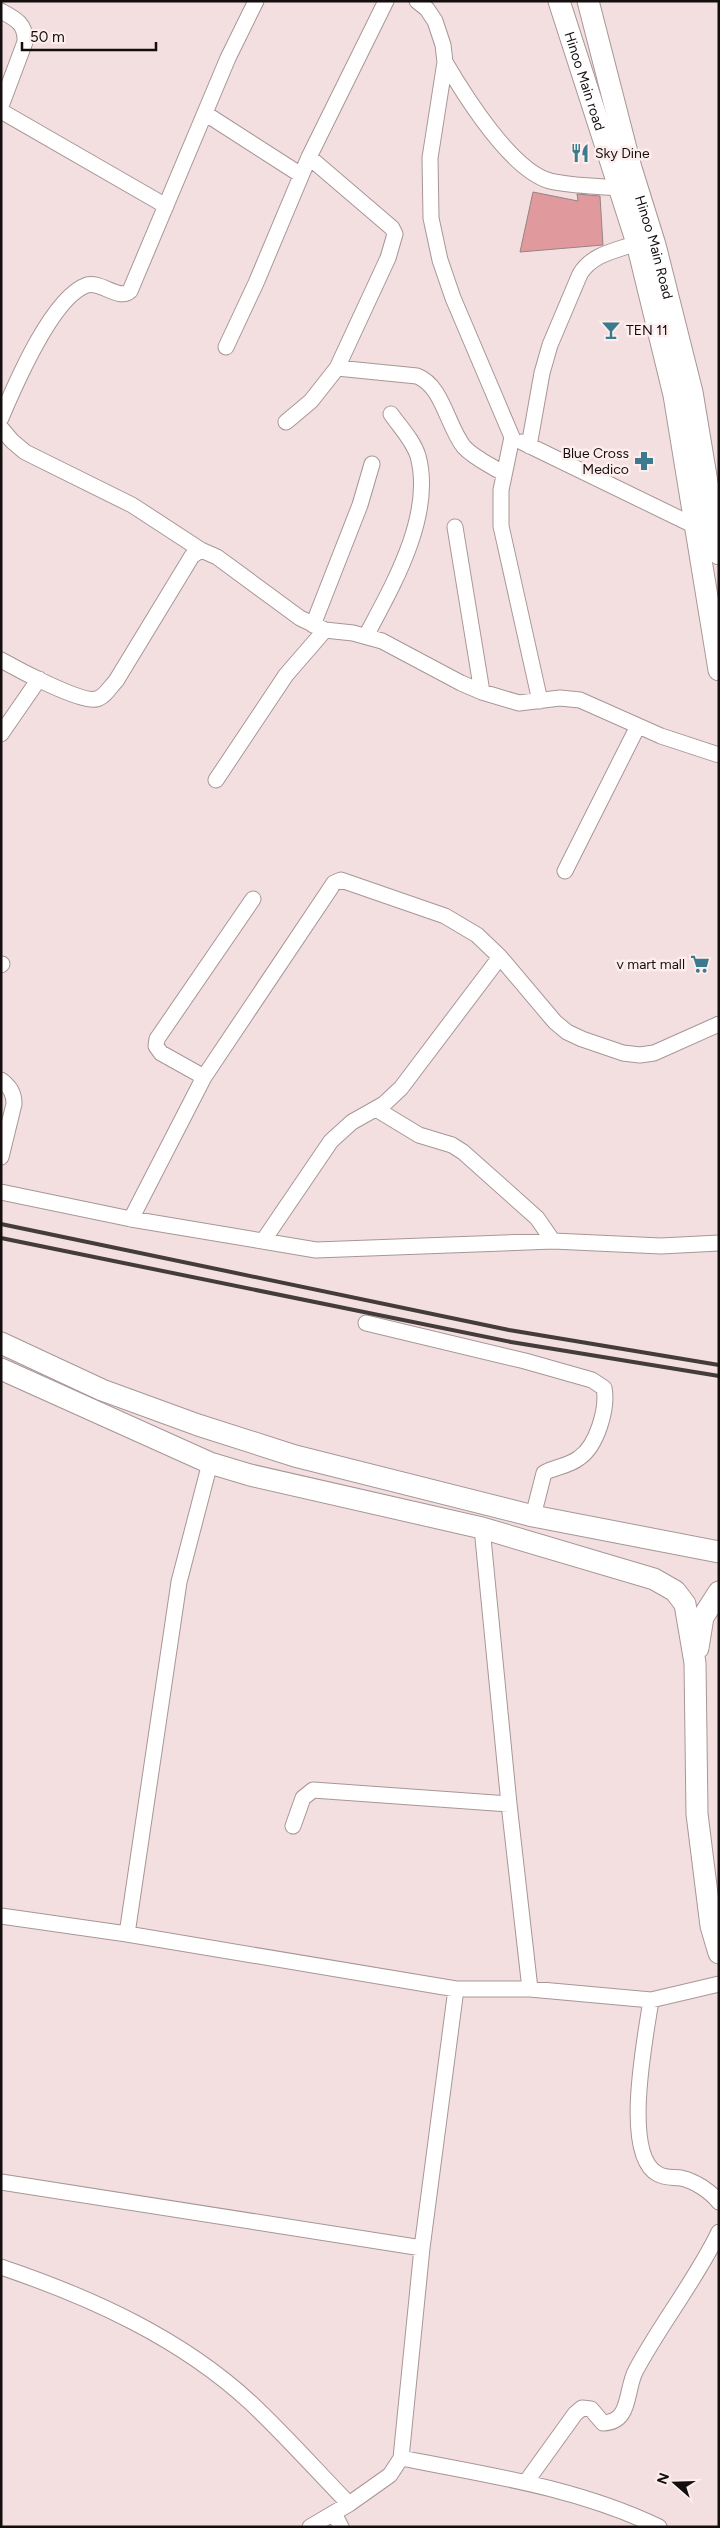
<svg xmlns="http://www.w3.org/2000/svg" width="720" height="2528" viewBox="0 0 720 2528" font-family="Figtree,sans-serif">
  <rect width="100%" height="100%" fill="#f3dfdf"/>
  <!-- building -->
  <path fill="#e0999d" stroke="#968484" d="M533 192 578 201 577 194 600 196 603 245 520 252Z"/>
  <g fill="none" stroke-linecap="round" stroke-linejoin="round">
    <!-- street casing -->
    <g stroke="#a89697" stroke-width="17">
      <path id="street" d="M417 1 427 9 435 21 443 45 445 62 430 158 431 218 440 260 453 298 512 437 501 490V526L540 701
        M1 11C16 19 26 24 25 42L1 106
        M445 62C465 96 511 170 550 181 571 186 596 186 618 188
        M1 111 166 206
        M206 114 301 175
        M226 347 256 283 309 157 386 1
        M337 368 417 376C443 386 447 426 464 447 474 458 490 465 503 473
        M1 418C15 385 52 297 87 285 101 281 119 301 130 291L228 58 256 1
        M286 422 311 401 337 368 388 258 395 234 392 228 309 157
        M1 428 12 441 25 452 132 505 201 550
        M522 442 695 526
        M529 446 542 373 550 345 580 274C592 254 615 251 637 243
        M455 527 482 692
        M313 625 360 505 372 464
        M366 636C393 585 434 515 418 456 413 440 400 427 391 414
        M1 660C17 669 81 703 96 699 104 698 110 687 116 681L192 556 201 550 217 557 300 618 325 630 353 633 382 641 461 683 482 692 519 703 560 698 580 700 661 736 719 755
        M1 734 39 679
        M216 780 286 675 325 630
        M565 871 638 726
        M253 899 157 1039 156 1046 161 1053 204 1077 334 883 341 880 445 916 477 935 500 957 555 1022 567 1032 582 1039 623 1053 640 1055 654 1053 719 1024
        M1 965 2 964
        M1 1080C10 1087 14 1093 14 1104L1 1157
        M376 1109 419 1135 452 1145 463 1152 537 1218 553 1241
        M1 1192 131 1219 316 1250 553 1241 661 1246 719 1243
        M131 1219 204 1077
        M263 1241 331 1141 352 1122 384 1104 401 1088 500 957
        M366 1323 525 1361 592 1380 604 1388C608 1408 597 1446 579 1458 569 1466 555 1467 544 1473L533 1516
        M482 1528 509 1804 530 1989
        M293 1826 303 1798 313 1790 509 1804
        M1 1916 127 1934 456 1989H530L651 2000 719 1984
        M127 1934 179 1582 210 1463
        M651 2000C646 2035 621 2155 658 2174 664 2178 673 2177 681 2178 695 2181 710 2191 719 2202
        M1 2182 422 2248
        M1 2267C90 2297 181 2338 251 2403 285 2435 317 2471 349 2504
        M401 2458C488 2475 578 2488 659 2527
        M526 2482 575 2414 582 2408 591 2409 603 2423C632 2422 625 2390 636 2370 661 2323 696 2280 719 2232
        M334 2513 341 2527
        M310 2527 349 2504 390 2475 401 2458 422 2248 456 1989"/>
    </g>
    <!-- secondary casing -->
    <g stroke="#a89697" stroke-width="23">
      <g id="secondary">
        <path id="s1" d="M559 1 637 243 674 395 719 670"/>
        <path id="s2" d="M588 1 631 168 655 245 692 392 719 554"/>
        <path d="M1 1343 102 1390 198 1425 295 1456 533 1516 719 1552"/>
        <path d="M1 1369 210 1463 250 1475 482 1528 654 1579 675 1591 685 1604 695 1663 697 1814 711 1926 719 1953"/>
        <path d="M698 1648 703 1617 719 1592"/>
      </g>
    </g>
    <!-- street -->
    <use href="#street" stroke="#fff" stroke-width="15"/>
    <!-- secondary -->
    <use href="#secondary" stroke="#fff" stroke-width="21"/>
    <!-- rail -->
    <path stroke="#443b3b" stroke-width="4" d="M1 1224 509 1330 719 1365
      M1 1238 511 1342 719 1376"/>
  </g>
  <!-- icons -->
  <defs>
    <g id="restaurant-bare" transform="scale(1.5)"><path d="M-5-6h1v4h1v-4h1v4h1v-4h1v5L-1.5 .5V6h-2V.5L-5-1ZM5-6V6H3V1.5H1.5Q1.5-4 5-6Z" fill="#3c7b8f" stroke="#fdeded" stroke-width="2.5" paint-order="stroke"/></g>
    <g id="bar-bare" transform="scale(1.5)"><path d="M-6-5H6L.8 .8V4.5H3.5V6h-7V4.5H-.8V.8Z" fill="#3c7b8f" stroke="#fdeded" stroke-width="2.5" paint-order="stroke"/></g>
    <g id="pharmacy-bare" transform="scale(1.5)"><path d="M-2-6h4v4h4v4h-4v4h-4v-4h-4v-4h4Z" fill="#3c7b8f" stroke="#fdeded" stroke-width="2.5" paint-order="stroke"/></g>
    <g id="supermarket-bare" transform="scale(1.5)"><path d="M-6-5.5h2.5l.6 2H6L4.5 2H-2.5L-4.4-4H-6ZM-1.5 3.2a1.3 1.3 0 1 0 .1 0ZM3 3.2a1.3 1.3 0 1 0 .1 0Z" fill="#3c7b8f" stroke="#fdeded" stroke-width="2.5" paint-order="stroke"/></g>
  </defs>
  <g fill-rule="evenodd">
    <use href="#restaurant-bare" x="580" y="153"/>
    <use href="#bar-bare" x="611" y="330"/>
    <use href="#pharmacy-bare" x="644" y="461"/>
    <use href="#supermarket-bare" x="700" y="964"/>
  </g>
  <g text-anchor="middle" stroke-width="5" stroke-linejoin="round" paint-order="stroke">
    <!-- street labels -->
    <g font-size="14" fill="#150e0e" stroke="#fdeded">
      <text dy="5" stroke="none"><textPath href="#s1" startOffset="84">Hinoo Main road</textPath></text>
      <text dy="5" stroke="none"><textPath href="#s2" startOffset="255">Hinoo Main Road</textPath></text>
    </g>
    <!-- poi labels -->
    <g font-size="14" fill="#150e0e" stroke="#fdeded" text-anchor="start">
      <text x="595" y="158">Sky Dine</text>
      <text x="626" y="335">TEN 11</text>
      <text x="629" y="458" text-anchor="end">Blue Cross<tspan x="629" dy="16">Medico</tspan></text>
      <text x="685" y="969" text-anchor="end">v mart mall</text>
    </g>
  </g>
  <!-- border -->
  <rect width="720" height="2528" fill="none" stroke="#150e0e" stroke-width="5"/>
  <!-- north arrow -->
  <g transform="translate(675 2483) rotate(290)" stroke="#fdeded" stroke-width="4" paint-order="stroke">
  <path d="M0-4L9 19L0 12L-9 19Z" fill="#150e0e"/>
  <text y="-8" font-size="14" font-weight="bold" text-anchor="middle" fill="#150e0e">N</text>
  </g>
  <!-- scale -->
  <path d="M22 42v8h134v-8" fill="none" stroke="#150e0e" stroke-width="2.5"/>
  <text x="30" y="42" font-size="15" fill="#150e0e" stroke="#fdeded" stroke-width="4" paint-order="stroke">50 m</text>
</svg>
